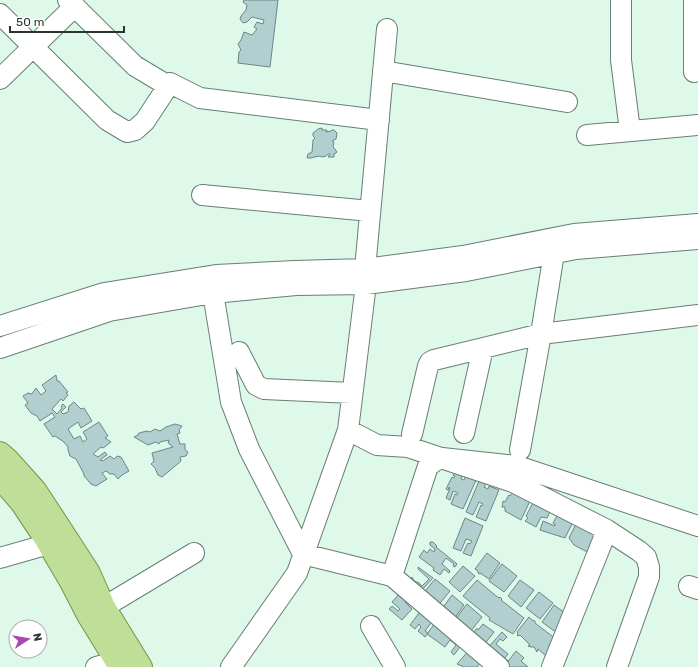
<svg xmlns="http://www.w3.org/2000/svg" width="698" height="667" viewBox="0 0 698 667" font-family="Rubik,sans-serif">
  <rect width="100%" height="100%" fill="#def8ea"/>
  <!-- building -->
  <path fill="#b1cfce" stroke="#6a8786" d="M244 0H278L270 67 238 63 239 52 241 50 238 44 241 40 244 32 252 35 257 29 254 27 257 22 263 24 264 20 252 17 247 22 243 23 240 19 241 16 246 10 247 5 243 2Z
    M322 128V130H327L326 132 331 131 332 130H334L337 133 336 139 332 141 334 142 333 147 334 148 337 152 336 153 334 154V157H328L330 154H328L326 156 322 157 320 156 314 157 311 158H307L308 154 312 152 313 140 315 138 313 136V133L317 130 318 129Z
    M56 375 57 381H59L68 392 66 393 68 395 63 401 61 399 52 409 57 414 62 408 61 406 63 404 66 407 61 412 63 414 68 412 69 406 74 402 81 409 84 408 92 421 81 428 78 422 68 429 74 439 80 436 83 442 87 439 83 432 99 422 108 436 105 438 111 442 103 448 101 447 93 454 98 457 105 452 107 455 100 460 103 461 110 456 114 459 117 456 121 457 129 471 122 475 118 479 114 474H110L106 471 102 473 107 479 96 486 91 484 84 476V474L76 459 70 456 68 450V447L64 442 55 436 53 437 44 424 55 417 52 413 40 421 37 416 31 413 25 405 28 403 23 396 28 393 32 394 36 388 41 395 46 391 42 385Z
    M175 424 182 426 179 430 180 433 177 434 180 444H185V450L188 452 186 456 180 457 181 461 162 477 158 475 155 468 151 464 154 461 152 453 173 447 168 443 169 440 160 442 159 444 156 442 148 445 134 437 138 435 139 433 147 431 150 432 155 429 160 431 166 427Z
    M456 468 464 472 461 479 464 480 467 473 477 478 463 509 451 504 455 494 457 495 458 493 453 491 450 500 446 498 450 488 449 487 448 490 446 489 452 477 454 478 455 476 453 475Z
    M479 481 486 484 484 487 488 489 489 486 499 490 486 521 476 517 481 505 482 506 483 504 479 502 473 515 466 512Z
    M509 491 530 501 521 520 505 511V507H502L503 501 505 502 509 495 510 496 512 493Z
    M535 499 552 508 547 518 541 517 536 527 525 521 528 518 526 516Z
    M560 510 575 518 565 538 540 530 543 521 555 526V524L553 523Z
    M465 518 483 526 471 556 463 553 468 543 470 544 472 541 466 539 461 551 453 548Z
    M579 518 603 531 591 554 574 545 569 538Z
    M430 542H433L437 546 436 547 457 564 455 567 453 566 454 564 446 558 442 564 450 571 449 573 444 569 440 575 433 570 434 568 419 557 424 550 427 553 430 549 434 552 435 549 430 545Z
    M487 553 500 563 489 579 480 573V574L478 573V571L475 569Z
    M502 564 517 576 504 592 489 581Z
    M463 566 475 576 460 592 449 582Z
    M418 567 433 578 420 592 408 582 412 577 413 579 416 582H418L422 586 429 579 418 569Z
    M435 579 450 591 436 608 421 596Z
    M477 580 495 595 499 598 500 597 502 599 501 600 524 618 513 634 489 620 490 618 463 596Z
    M520 580 534 590 521 607 508 596Z
    M402 591 409 598 405 602 412 609 402 620 389 609 392 606 398 611 400 609 392 602Z
    M539 592 553 603 540 619 526 608Z
    M452 595 464 605 451 623 439 613Z
    M467 604 482 617 470 632 454 621Z
    M554 605 569 616 557 633 542 622Z
    M422 609 434 619 425 631 428 633 425 637 418 631 421 627 419 624 415 629 410 625Z
    M529 617 532 620 535 621V623L556 639 549 645 554 649 546 656 538 649 537 652 534 647H531L528 646 530 645 520 635 518 636 517 635 518 633 517 632Z
    M438 619 465 640 454 655 451 652 456 645 450 640 445 647 427 634Z
    M483 624 494 632 483 646 471 639 476 629H479Z
    M502 632 507 637 503 641 500 639 496 644 508 654 501 663 486 650Z
    M471 648 484 659 477 667H464L457 664Z
    M516 651 524 658 521 661 528 667H509L506 664Z"/>
  <g fill="none" stroke-linecap="round" stroke-linejoin="round">
    <!-- minor casing -->
    <g stroke="#687f73" stroke-width="22">
      <path id="minor" d="M68 0 135 66 165 84 170 83 200 98 379 120
        M621 0V60L630 131
        M694 0V72
        M0 14 107 120 127 132 135 130 145 121 170 83
        M383 71 567 102
        M0 79 75 6
        M587 135 698 125
        M202 195 370 211
        M213 293 231 402 249 449 303 554 392 576 428 466 435 461 442 458 517 466 698 526
        M0 326 104 293 216 275 295 271 365 269 463 256 574 234 698 224
        M0 348 109 311 213 293 296 285 366 284 466 271 576 249 698 239
        M239 352 256 385 264 389 352 393
        M348 430 377 445 408 447 513 482 607 530 639 551 646 557 649 567V577L617 667
        M464 433 483 348
        M412 434 428 366 430 362 434 360 541 334 698 315
        M520 450 541 334 554 253
        M0 558 49 544
        M392 576 499 667
        M689 586 698 589
        M104 607 194 553
        M371 626 395 667
        M96 667 117 661
        M231 667 297 573 348 430 366 284 365 269 387 29
        M552 667 607 530"/>
    </g>
    <!-- major casing -->
    <g stroke="#709647" stroke-width="24">
      <path id="major" d="M0 453 8 460 35 490 60 528 89 573 104 607 141 667
        M0 478 21 502 45 538 71 582 88 615 120 667"/>
    </g>
    <!-- minor -->
    <use href="#minor" stroke="#fff" stroke-width="20"/>
    <!-- major -->
    <use href="#major" stroke="#bfdf98" stroke-width="22"/>
  </g>
  <!-- north arrow -->
  <g transform="translate(28 639) rotate(78)"><circle r="19" fill="#ffffff" stroke="#aaaeac"/>
  <path d="M0-3L7 15L0 10L-7 15Z" fill="#aa48af"/>
  <text y="-6" font-size="11" font-weight="bold" text-anchor="middle" fill="#2b3530">N</text>
  </g>
  <!-- scale -->
  <path d="M10 26v6h114v-6" fill="none" stroke="#2b3530" stroke-width="2"/>
  <text x="16" y="26" font-size="12" fill="#2b3530" stroke="#ffffff" stroke-width="3" paint-order="stroke">50 m</text>
</svg>
